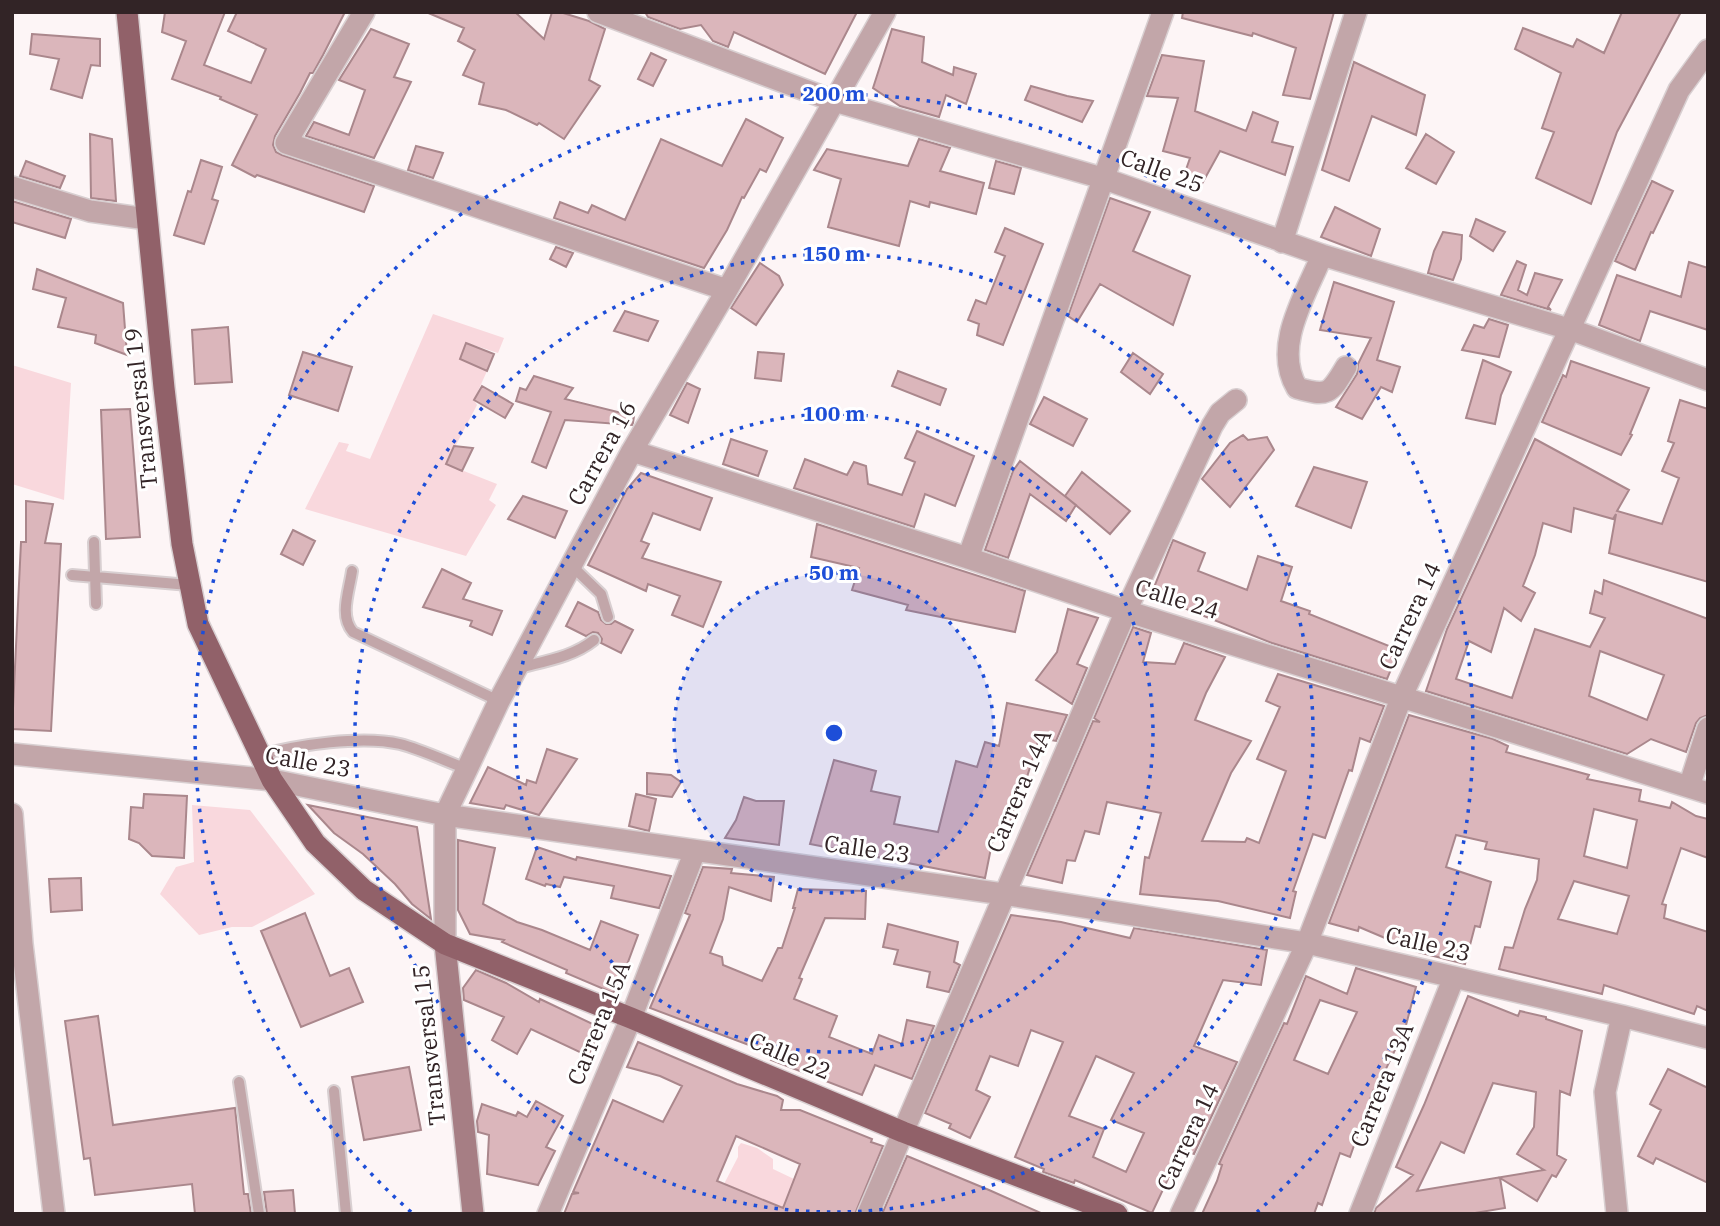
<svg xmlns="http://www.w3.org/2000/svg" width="1720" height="1226" viewBox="0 0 1720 1226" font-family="'IBM Plex Serif',serif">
  <rect width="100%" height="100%" fill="#fdf5f6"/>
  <!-- green -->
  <path fill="#f9d8dd" d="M433 314 504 338 498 353 467 343 460 359 487 371 474 400 477 405 446 464 497 484 489 500 496 505 466 556 305 509 339 442 349 444 346 451 370 459Z
    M12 365 71 383 64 500 12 484Z
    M192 805 250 810 315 894 252 927H232L199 935 160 894 176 867 194 862Z
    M741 1143 757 1148 773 1159V1169L794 1179 783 1208 724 1184 738 1157V1147Z"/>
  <!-- building -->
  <path fill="#dbb6bb" stroke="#aa878c" stroke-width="2" fill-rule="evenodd" d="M165 12H225L204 65 251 83 266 49 228 31 237 12H345L323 55 313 73H310L300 93 275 136 273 145 276 152 282 155 374 186 364 212 257 175 255 177 232 165 257 115 220 99 221 97 172 79 186 41 162 32Z
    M426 12H515L544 39 552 12H560L589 21 605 29 589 80 600 86 564 139 539 123 537 125 506 110 479 104 484 83 463 75 475 50 458 41 464 28Z
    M645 12H857L825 74 734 32 728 47 713 41 701 25 680 29 648 17Z
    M1183 12H1334L1310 99 1283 95 1296 48 1253 33 1252 36 1182 18Z
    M1622 12H1681L1617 132 1591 204 1536 178 1554 132 1542 128 1561 73 1515 49 1523 28 1573 47 1577 39 1604 53Z
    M371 29 409 44 394 77 411 82 374 158 306 136 314 122 349 135 365 90 339 80Z
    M892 29 924 37 922 62 953 75 954 67 976 74 966 104 946 95 939 117 900 106 873 88Z
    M32 34 100 39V66L91 65 82 98 51 89 59 59 30 54Z
    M651 53 666 60 653 86 638 79Z
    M1162 55 1204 61 1195 111 1246 131 1253 112 1278 122 1272 142 1293 147 1285 175 1220 151 1198 191 1181 184 1190 158 1163 151 1178 98 1147 96Z
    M1354 62 1425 95 1416 135 1372 116 1349 181 1322 170Z
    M1031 86 1067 96 1093 101 1082 122 1025 100Z
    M746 119 783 138 766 172 760 169 744 198 742 197 727 230 704 268 554 218 560 202 588 213 592 205 625 220 661 139 722 166Z
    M90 134 112 139 116 201 91 198Z
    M1426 134 1454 152 1436 184 1406 168Z
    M919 139 950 148 940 171 984 183 976 214 930 202 929 207 910 201 899 246 828 227 841 179 814 170 827 149 908 166Z
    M416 146 443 153 433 178 408 170Z
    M201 160 222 167 212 199 218 201 204 244 174 235 188 191 191 192Z
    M26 161 65 176 60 188 20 176Z
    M996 161 1021 168 1014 194 989 188Z
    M1652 181 1673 191 1653 233 1651 232 1635 270 1615 261Z
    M1110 198 1150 212 1133 251 1190 276 1173 325 1100 284 1077 322 1068 316Z
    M12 201 71 219 65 238 12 222Z
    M1335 207 1380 229 1371 256 1321 237Z
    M1476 219 1505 232 1493 251 1470 236Z
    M1005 228 1043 244 1003 345 977 335 979 324 968 320 976 300 986 304 1005 256 995 252Z
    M1443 232 1462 235 1461 259 1453 280 1428 273 1434 251Z
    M556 247 573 253 566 267 550 259Z
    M1517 261 1526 265 1518 290 1527 295 1535 273 1562 280 1548 307 1551 310 1501 295Z
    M1689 262 1708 268V330L1650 311 1640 341 1599 325 1617 275 1681 297Z
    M760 263 779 276 783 285 756 325 731 308Z
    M37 269 123 303 127 355 95 343 96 335 58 327 66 298 33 289Z
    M1334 282 1394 302 1377 360 1400 367 1392 392 1381 387 1362 419 1336 407 1357 374 1358 364 1371 338 1320 330Z
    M625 311 658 321 648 341 614 331Z
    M1489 319 1508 325 1499 357 1462 350 1474 325 1484 328Z
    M228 327 232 382 195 384 192 330Z
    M466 343 494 354 487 371 460 359Z
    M303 352 352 367 338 411 289 395Z
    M758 352 784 354 781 381 755 378Z
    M1133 353 1163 374 1150 394 1121 372Z
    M1483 360 1511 372 1501 395 1495 424 1466 418Z
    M1571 361 1649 388 1630 434 1632 435 1621 455 1542 422 1563 375 1566 377Z
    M898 371 946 389 940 405 892 386Z
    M534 376 573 388 565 399 634 416 633 423 632 425 565 420 546 468 532 462 551 412 516 401 520 388 526 390Z
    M687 383 700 389 688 423 670 415Z
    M482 386 513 404 505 418 474 400Z
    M1044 397 1087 419 1073 446 1030 424Z
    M1680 400 1708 409V582L1609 553 1616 514 1613 519 1574 508 1571 532 1543 523 1535 555 1523 586 1535 593 1521 621 1504 608 1491 652 1469 641 1456 679 1512 698 1535 629 1590 647 1605 618 1590 613 1595 591 1602 594 1604 580 1708 619V715L1700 718 1696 723 1686 752 1651 739 1627 754 1426 691 1447 629 1535 439 1629 490 1617 511 1662 524 1679 478 1662 471 1674 443 1668 441ZM1600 651 1664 675 1647 720 1589 696Z
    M130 409 140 537 106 539 101 410Z
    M917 431 974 456 955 506 925 494 914 527 794 488 805 459 847 475 854 462 866 466 868 484 902 495 915 462 905 458Z
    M1243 435 1248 440 1267 437 1274 450 1230 507 1202 479 1230 443Z
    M731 439 767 451 758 476 723 464Z
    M454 446 473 448 462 471 446 464Z
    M1020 461 1076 505 1066 521 1030 494 1008 558 985 550 1013 471Z
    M1314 467 1367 482 1351 528 1296 506Z
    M1082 472 1130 511 1110 534 1065 496Z
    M641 473 712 498 700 530 653 513 641 541 649 544 642 558 721 582 703 627 672 615 680 596 648 584 646 591 588 565 627 489Z
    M523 496 567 511 555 538 508 519Z
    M26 501 53 504 45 543 61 544 51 731 12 729 21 542H26Z
    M817 524 1025 591 1015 632 906 610 908 605 852 590 859 568 811 557Z
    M293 530 315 541 303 565 281 554Z
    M1173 540 1205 553 1198 571 1247 590 1258 556 1292 567 1281 601 1310 611 1309 614 1399 650 1387 679 1272 643 1151 595Z
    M442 569 471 583 463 599 502 611 492 635 470 626 472 621 423 607Z
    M578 602 598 612 601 620 606 624H611L615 621 633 630 621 653 601 643 602 639 598 633 593 632 586 636 566 626Z
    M1068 609 1098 618 1077 664 1087 668 1072 704 1036 680 1057 652Z
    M1133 627 1151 633 1143 662 1175 664 1184 643 1225 657 1206 693 1195 720 1251 741 1231 773 1202 841 1245 842 1247 838 1259 843 1286 771 1257 759 1280 707 1266 701 1278 674 1384 706 1370 742 1360 738 1352 771 1349 770 1325 838 1313 834 1293 891 1296 892 1290 918 1218 901 1140 894 1145 857 1149 858 1161 813 1107 802 1099 834 1085 831 1075 861 1067 860 1062 883 1027 875 1093 721 1100 722 1094 718Z
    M1007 703 1067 715 1056 741 1039 738 1027 777 1022 776 1007 836 994 833 985 878 810 844 834 760 876 771 871 791 900 797 894 824 938 832 956 761 977 767 985 742 999 746Z
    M1409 715 1493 739 1508 746 1506 752 1589 775 1587 779 1641 790 1639 801 1670 808 1672 802 1696 816 1708 819V858L1681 848 1662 904 1666 905 1664 918 1708 932V1011L1697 1006 1694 1014 1604 985 1602 994 1499 969 1505 947 1513 948 1525 909 1537 880 1539 859 1485 849 1487 842 1456 835 1446 867 1491 882 1480 927 1475 926 1465 964 1418 952 1359 927 1358 931 1329 923ZM1594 809 1637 820 1627 868 1584 856ZM1574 881 1629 896 1617 934 1558 919Z
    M547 749 577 759 539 815 506 805 504 809 470 803 488 767 526 785 527 780 536 783Z
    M647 773 671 775 681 782 672 797 647 794Z
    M144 794 187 796 184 858 152 856 139 843 129 839 131 807 143 808Z
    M636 794 656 799 649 831 629 826Z
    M744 797 756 801H784L779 845 725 838 736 820Z
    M308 805 417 827 431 919 412 904 395 884 363 854 334 833Z
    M458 840 495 848 483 904 517 922 542 930 590 950 601 921 638 935 628 962 613 993 566 973 567 970 502 942 504 940 470 934 458 910Z
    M537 847 576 860 577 857 671 876 659 908 611 898 614 886 564 877 560 887 546 884 545 886 526 879Z
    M703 867 732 869 731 873 774 877 771 901 729 887 723 919 710 953 722 957 723 965 762 981 778 948H782L795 908H793L798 889 866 891 865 919 825 918 799 978 802 979 794 999 837 1016 829 1037 872 1054 879 1035 902 1044 907 1020 934 1026 912 1079 875 1065 862 1095 771 1060 773 1054 650 1008 690 915 685 913Z
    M81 878 82 910 51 912 49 879Z
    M305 913 330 976 349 968 363 1002 301 1027 261 931Z
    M1011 915 1061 922 1130 938 1134 928 1267 950 1261 985 1223 980 1194 1046 1237 1062 1194 1154 1182 1149 1152 1213 1075 1180 1074 1183 1043 1172 1044 1169 1015 1157 1063 1042 1031 1030 1018 1066 990 1056 976 1090 990 1097 970 1138 949 1128 951 1124 925 1113ZM1096 1056 1134 1073 1111 1120 1144 1133 1126 1172 1093 1157 1104 1129 1069 1116Z
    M888 924 958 942 954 962 960 965 949 992 927 987 930 972 894 964 898 950 883 947Z
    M1356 968 1416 987 1405 1029 1375 1092 1373 1091 1350 1157 1340 1153 1322 1205 1318 1203 1314 1214H1202L1217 1181 1222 1165 1219 1164 1284 1023 1287 1024 1306 976 1347 994ZM1320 1000 1357 1012 1328 1074 1294 1060Z
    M476 970 506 983 539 1002 540 999 601 1028 588 1056 531 1029 517 1054 492 1040 504 1017 464 1000 463 988Z
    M1468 996 1518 1016 1520 1011 1546 1017V1019L1582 1031 1570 1095 1560 1091 1557 1155 1566 1160 1556 1177 1552 1175 1537 1201 1500 1178 1505 1208 1469 1214H1374L1376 1208 1413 1175 1396 1167 1424 1105ZM1493 1083 1536 1092 1534 1127 1517 1154 1544 1170 1417 1191 1441 1142 1464 1153Z
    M98 1016 113 1125 235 1108 244 1194H248L251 1214H195L192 1184 95 1195 90 1158 84 1159 65 1021Z
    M638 1042 737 1084 777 1096 783 1100 781 1110H800L872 1139 871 1142 883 1146 855 1214H564L572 1194 579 1193 573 1192 613 1100 663 1122 682 1086 660 1076 627 1067ZM736 1136 800 1164 783 1208 717 1181Z
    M409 1067 421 1130 364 1140 352 1077Z
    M1668 1069 1708 1088V1183L1656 1158 1653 1164 1638 1156 1661 1110 1650 1104Z
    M536 1101 563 1116 546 1147 555 1151 538 1185 487 1174 489 1135 478 1132 477 1121 482 1104 516 1116 518 1112 527 1117Z
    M907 1156 989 1190 1043 1214H882Z
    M293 1190 295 1214H267L264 1192Z"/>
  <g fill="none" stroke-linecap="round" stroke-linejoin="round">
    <!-- lane casing -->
    <g stroke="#d8cfd1" stroke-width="14">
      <path id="lane" d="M94 542 96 604
        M571 565 601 594 608 617
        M352 571C349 592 339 616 353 632L499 701
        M72 575 189 585
        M519 668C545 661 573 657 594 640
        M260 755C297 745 362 735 400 744 423 750 445 761 467 769
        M239 1082 259 1214
        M334 1091 346 1214"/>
    </g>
    <!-- street casing -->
    <g stroke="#d8cfd1" stroke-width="24">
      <path id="street" d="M364 12 286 143 727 290
        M598 12 834 101 1102 178 1322 255 1572 330 1708 380
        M12 187 90 211 147 219
        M1282 242 1356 12
        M1322 255C1306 295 1272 346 1297 388 1328 397 1330 394 1346 367
        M632 451 968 558 1126 611 1708 793
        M968 558 1163 12
        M12 754 272 780 445 815 1003 894 1307 943 1622 1016 1708 1038
        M1689 787 1708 728
        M12 814 22 944 54 1214
        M445 944V815L467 769 499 701 632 451 727 290 885 12
        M548 1214 631 1018 695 851
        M868 1214 1126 611 1212 426 1220 413 1236 400
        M1181 1214 1307 943 1402 696 1679 90 1708 50
        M1360 1214 1454 977
        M1617 1214 1605 1092 1622 1016"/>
    </g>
    <!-- secondary casing -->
    <g stroke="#d8cfd1" stroke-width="24">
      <path id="secondary" d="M445 944 473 1214"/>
    </g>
    <!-- primary casing -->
    <g stroke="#d8cfd1" stroke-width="24">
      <path id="primary" d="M127 12 164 388 182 544 198 624 272 780 315 843 364 890 445 944 631 1018 903 1132 1117 1214"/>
    </g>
    <!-- lane -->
    <use href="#lane" stroke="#c2a6a9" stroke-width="10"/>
    <!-- street -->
    <use href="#street" stroke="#c2a6a9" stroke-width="21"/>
    <!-- secondary -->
    <use href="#secondary" stroke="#a67e84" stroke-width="21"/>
    <!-- primary -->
    <use href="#primary" stroke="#916169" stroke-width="21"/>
  </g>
  <!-- distance rings -->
  <circle cx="834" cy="733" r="160" fill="#1d4ed8" fill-opacity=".12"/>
  <g fill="none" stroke="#1d4ed8" stroke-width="3.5" stroke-dasharray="3.5 7">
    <circle cx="834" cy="733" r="160"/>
    <circle cx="834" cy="733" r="319"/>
    <circle cx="834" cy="733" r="479"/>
    <path d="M411 1212A639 639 0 1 1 1257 1212"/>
  </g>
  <g text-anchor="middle" stroke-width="6" stroke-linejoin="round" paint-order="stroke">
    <!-- street labels -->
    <g font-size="23" fill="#322426" stroke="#fff">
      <text transform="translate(1162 171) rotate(20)" y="8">Calle 25</text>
      <text transform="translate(141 408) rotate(-96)" y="8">Transversal 19</text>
      <text transform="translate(602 453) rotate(-61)" y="8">Carrera 16</text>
      <text transform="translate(1177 599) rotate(17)" y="8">Calle 24</text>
      <text transform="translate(1410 616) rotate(-65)" y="8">Carrera 14</text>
      <text transform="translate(308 762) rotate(10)" y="8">Calle 23</text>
      <text transform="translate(1019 791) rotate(-67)" y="8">Carrera 14A</text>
      <text transform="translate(867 849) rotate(8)" y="8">Calle 23</text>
      <text transform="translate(1428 944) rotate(13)" y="8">Calle 23</text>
      <text transform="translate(599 1023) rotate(-68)" y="8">Carrera 15A</text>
      <text transform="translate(429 1045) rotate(-96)" y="8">Transversal 15</text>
      <text transform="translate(790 1056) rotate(23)" y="8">Calle 22</text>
      <text transform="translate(1382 1085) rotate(-68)" y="8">Carrera 13A</text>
      <text transform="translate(1188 1137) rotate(-65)" y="8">Carrera 14</text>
    </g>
  </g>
  <circle cx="834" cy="733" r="10" fill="#1d4ed8" stroke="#fff" stroke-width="3.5"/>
  <g font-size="21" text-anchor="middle" font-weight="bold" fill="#1d4ed8" stroke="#fff" stroke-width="6" stroke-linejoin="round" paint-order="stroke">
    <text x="834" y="101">200 m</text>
    <text x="834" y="261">150 m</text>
    <text x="834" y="421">100 m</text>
    <text x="834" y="580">50 m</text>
  </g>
  <!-- border -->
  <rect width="1720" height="1226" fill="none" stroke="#322426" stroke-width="28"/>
</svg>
